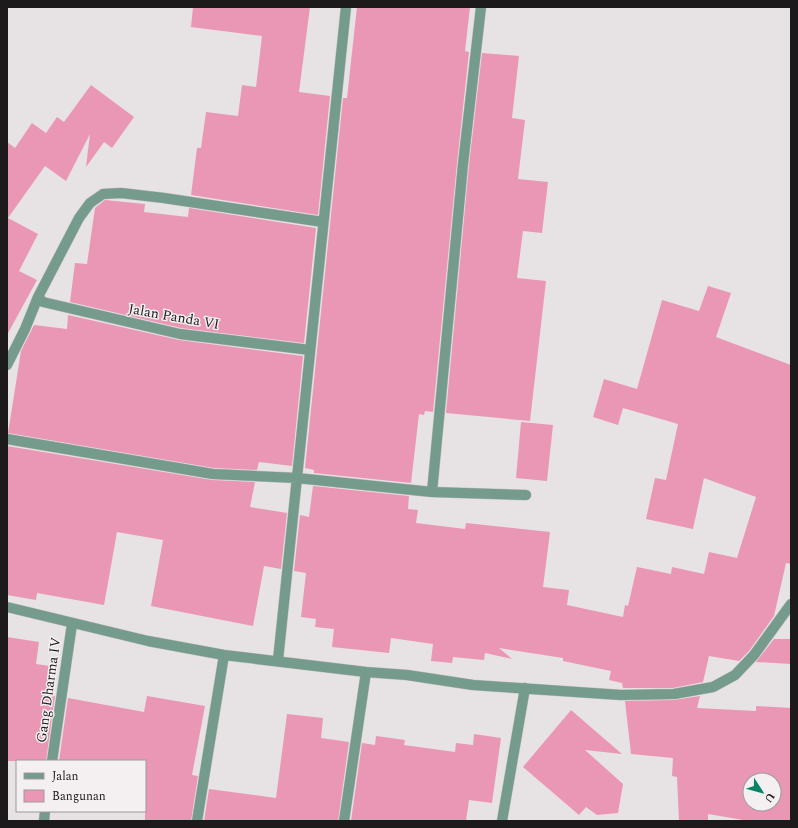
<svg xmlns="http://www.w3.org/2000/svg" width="798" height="828" viewBox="0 0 798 828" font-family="Spectral,serif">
  <rect width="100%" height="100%" fill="#e7e2e4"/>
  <!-- building -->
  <path fill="#ea97b5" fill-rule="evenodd" d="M193 7H310L299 92 330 96 318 215 191 195 197 148H201L206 112 238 116 242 85 256 87 262 36 191 27Z
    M357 7H470L465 51 469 52 457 163 433 412 425 411 424 415 419 414 411 483 314 473V470L305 468 343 98H347Z
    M482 53 519 56 512 118 525 120 518 179 548 182 542 233 523 231 517 278 546 281 530 421 446 413 469 165Z
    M91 85 134 117 112 148 104 142 86 167 90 134 66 181 45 166 8 218 38 234 19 271 37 280 7 335V142L15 148 32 123 46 133 57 117 64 122Z
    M105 200 145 204 144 212 188 217 189 208 316 228 304 343 181 328 70 302 75 263 87 264 95 208Z
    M708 286 731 293 716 337 791 365V564L786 563 774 616 749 651 739 661 709 656 703 682 673 688H623L622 683 609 680 611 671 563 661V658L499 648 512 659 485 653 484 660 453 657 452 663 431 661 433 644 391 638 389 653 332 647 334 629 315 627 316 619 301 617 306 573 294 571 300 515 309 517 313 486 409 496 408 509 418 510 416 523 465 529 466 523 550 532 543 587 569 590 567 605 623 617 625 605 628 606 637 567 671 574 672 567 704 574 709 552 737 558 756 497 704 478 693 529 646 519 655 478 666 480 678 424 623 408 618 425 593 417 604 379 637 389 662 300 699 311Z
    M68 315 179 340 303 356 292 466 259 462 257 470 214 468 8 433 21 351 34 325 67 329Z
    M521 422 553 425 547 481 516 478Z
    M7 446 212 480 255 482 250 507 287 513 281 569 264 566 253 626 151 606 163 540 117 532 104 605 37 593 36 600 7 595Z
    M7 637 39 642 36 664 50 666 46 694 55 696 46 761H7Z
    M774 639H791V664L756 662Z
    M147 696 205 706 192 775 198 776 191 821H145V761H59L68 698 144 712Z
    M700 696 697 708 756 711V706L791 708V821H749L708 814V821H679L677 777 672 776 673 758 631 754 625 701 674 700ZM750 780H774V804H750Z
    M571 710 622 754 585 750 623 784 618 813 597 815 586 807 579 815 523 767Z
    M287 714 323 718 321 738 349 742 338 821H204L209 789 276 798Z
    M474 734 501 738 492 803 469 800 466 821H351L362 743 375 745 376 736 405 740 404 745 455 752 456 743 473 745Z"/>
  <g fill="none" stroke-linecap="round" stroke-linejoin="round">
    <!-- street casing -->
    <g stroke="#c2bec0" stroke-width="11">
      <path id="street" d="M38 297 43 302 180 334 310 350
        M7 365 25 329 38 297 79 218 90 203 103 194 121 193 164 198 323 222
        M7 439 213 474 297 478 432 492 526 495
        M432 492 463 164 481 7
        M7 607 148 641 224 655 366 672 407 675 473 685 621 695 674 694 713 687 735 675 754 655 791 604
        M278 660 346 7
        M52 761 72 624
        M44 821 45 811
        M197 821 224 655
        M344 821 366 672
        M502 821 525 688"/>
    </g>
    <!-- street -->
    <use href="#street" stroke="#749b8c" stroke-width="10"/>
  </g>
  <g text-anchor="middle" stroke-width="3" stroke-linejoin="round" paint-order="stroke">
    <!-- street labels -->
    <g font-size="14" fill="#1c1a1b" stroke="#f4f0f1">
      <text transform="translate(174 316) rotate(10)" y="5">Jalan Panda VI</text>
      <text transform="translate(48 690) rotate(-82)" y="5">Gang Dharma IV</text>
    </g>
  </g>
  <!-- border -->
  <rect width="798" height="828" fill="none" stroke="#1c1a1b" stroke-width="16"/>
  <!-- legend -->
  <rect x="16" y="760" width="130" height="52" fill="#f4f0f1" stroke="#9e9a9b"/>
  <rect x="24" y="773" width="20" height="6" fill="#749b8c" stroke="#9e9a9b"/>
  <text x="52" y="780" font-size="12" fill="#1c1a1b">Jalan</text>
  <rect x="24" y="790" width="20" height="12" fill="#ea97b5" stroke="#9e9a9b"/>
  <text x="52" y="800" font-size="12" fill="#1c1a1b">Bangunan</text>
  <!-- north arrow -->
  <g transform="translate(762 792) rotate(126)"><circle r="19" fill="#f4f0f1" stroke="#9e9a9b"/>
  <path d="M0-3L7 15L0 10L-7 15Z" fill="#038567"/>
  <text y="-6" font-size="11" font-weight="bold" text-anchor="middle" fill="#1c1a1b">U</text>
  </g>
</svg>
